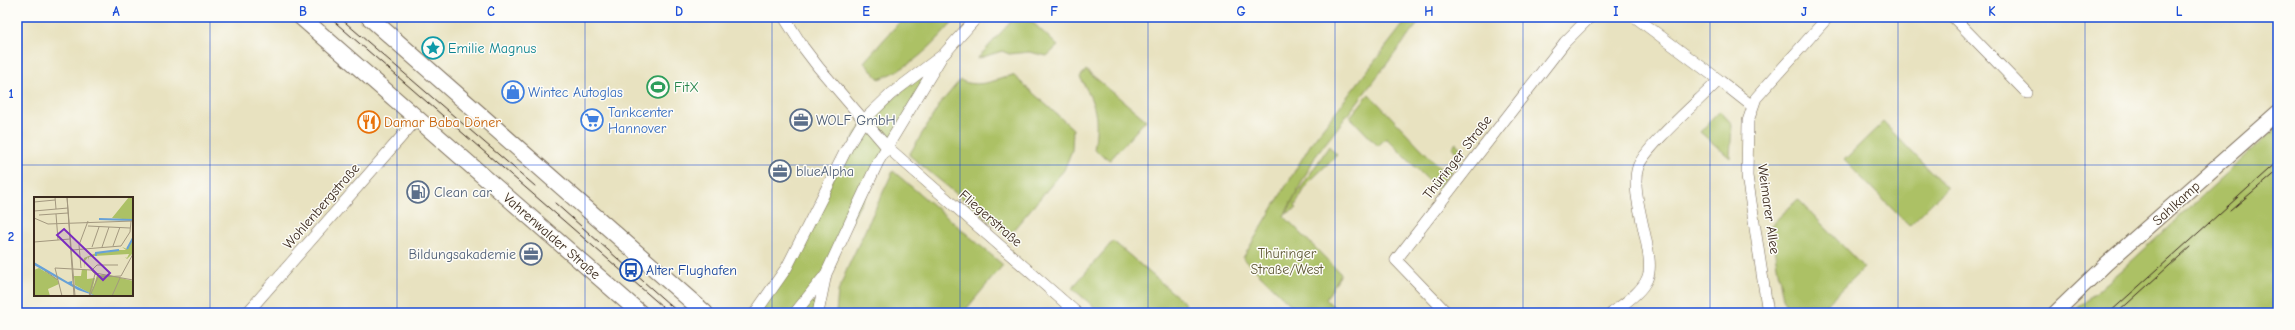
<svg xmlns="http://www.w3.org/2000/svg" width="2295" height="330" viewBox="0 0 2295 330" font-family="'Comic Neue',sans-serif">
  <rect width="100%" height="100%" fill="#fdfcf7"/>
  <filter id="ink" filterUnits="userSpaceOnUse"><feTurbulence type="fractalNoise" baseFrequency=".025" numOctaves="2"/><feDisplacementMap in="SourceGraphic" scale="8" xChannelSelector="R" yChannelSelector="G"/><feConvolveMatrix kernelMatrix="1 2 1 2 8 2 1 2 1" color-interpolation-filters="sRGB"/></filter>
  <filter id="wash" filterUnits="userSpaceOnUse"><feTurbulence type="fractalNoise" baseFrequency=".012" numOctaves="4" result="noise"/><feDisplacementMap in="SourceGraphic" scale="16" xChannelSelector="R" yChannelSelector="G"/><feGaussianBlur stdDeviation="0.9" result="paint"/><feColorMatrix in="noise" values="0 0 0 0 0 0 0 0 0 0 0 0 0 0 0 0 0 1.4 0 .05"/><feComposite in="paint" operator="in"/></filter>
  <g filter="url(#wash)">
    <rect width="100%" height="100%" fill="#e8e2c0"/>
    <!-- green -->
    <path fill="#acc165" stroke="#747642" d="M904 17H958C933 44 915 66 879 79L864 62Z
      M1015 17H1027L1058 46 1047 56 1029 52 1009 54 1002 51 977 59Z
      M1409 17H1423L1315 157 1284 216 1341 274 1326 299 1339 313H1299L1243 258 1312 142Z
      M944 54 844 234 818 313H754L787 267 858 130Z
      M1086 70 1146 120 1110 160 1094 150C1099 116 1096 106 1080 77Z
      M1013 75 1073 129 1072 150 1064 170 1008 236 909 155 940 104 960 80C978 89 995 80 1013 75Z
      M1369 94 1442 170 1458 155 1452 147 1456 143 1465 153 1437 189 1386 138 1378 146 1350 117Z
      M1720 111 1732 124 1730 158 1700 132Z
      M1883 122 1947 188 1909 226 1844 160Z
      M2278 126V313H2072L2122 270Z
      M1329 146 1337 155 1308 183 1295 206 1297 208 1286 214 1296 195Z
      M893 171 1003 265 963 313H836L838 292 847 269Z
      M1798 199 1864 268 1818 313C1803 313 1790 313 1783 299L1770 226Z
      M1113 241 1186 304 1178 313H1101L1072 288Z"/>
  </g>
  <g filter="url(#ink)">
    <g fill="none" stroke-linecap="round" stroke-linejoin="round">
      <!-- minor casing -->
      <g stroke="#786a57" stroke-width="12">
        <path id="minor" d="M784 17 803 47 819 68 886 146 1077 313
          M1953 17 2027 93
          M1719 80 1752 106
          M247 313 417 119
          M755 313 787 267 847 148 864 120 891 94 944 54 977 17
          M795 313 823 278
          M818 313 826 274 878 162 941 58
          M1447 313 1396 260 1565 42 1590 17
          M1612 313C1623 304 1641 293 1647 279 1658 257 1628 196 1638 167 1645 147 1702 98 1719 80L1635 17
          M1768 313 1747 176 1748 121 1756 98 1828 17"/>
      </g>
      <!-- tertiary casing -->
      <g stroke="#786a57" stroke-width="16">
        <path id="tertiary" d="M2055 313 2107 263 2278 112"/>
      </g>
      <!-- secondary casing -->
      <g stroke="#786a57" stroke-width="18">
        <path id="secondary" d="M301 17 640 313
          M369 17 705 313"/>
      </g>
      <!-- minor -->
      <use href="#minor" stroke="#fff" stroke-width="11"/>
      <!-- tertiary -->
      <use href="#tertiary" stroke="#fff" stroke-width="14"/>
      <!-- secondary -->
      <use href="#secondary" stroke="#fff" stroke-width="16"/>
      <!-- tram -->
      <path stroke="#3b2a1e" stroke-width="1" d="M329 17 670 313
        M339 17 535 186
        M555 203 679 313
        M2230 211 2278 170
        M2109 313 2278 161
        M2117 313 2190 247"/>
    </g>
  </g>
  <!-- grid -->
  <path fill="none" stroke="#1d4ed8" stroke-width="1" stroke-opacity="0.55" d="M210 17V313M397 17V313M585 17V313M772 17V313M960 17V313M1148 17V313M1335 17V313M1523 17V313M1710 17V313M1898 17V313M2085 17V313M17 165H2278"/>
  <!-- icons -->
  <defs>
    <g id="sight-ring" transform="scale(1.15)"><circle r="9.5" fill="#fdfcf7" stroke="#0f9aa8" stroke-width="1.5"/><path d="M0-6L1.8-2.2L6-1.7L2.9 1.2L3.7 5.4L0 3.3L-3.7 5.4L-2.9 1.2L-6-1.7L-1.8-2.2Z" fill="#0f9aa8"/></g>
    <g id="stadium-ring" transform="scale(1.15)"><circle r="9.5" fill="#fdfcf7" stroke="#2e9e5b" stroke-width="1.5"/><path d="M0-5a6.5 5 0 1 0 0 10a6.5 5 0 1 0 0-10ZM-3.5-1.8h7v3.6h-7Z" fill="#2e9e5b"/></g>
    <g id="shop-ring" transform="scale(1.15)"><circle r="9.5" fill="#fdfcf7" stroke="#3f7fe0" stroke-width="1.5"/><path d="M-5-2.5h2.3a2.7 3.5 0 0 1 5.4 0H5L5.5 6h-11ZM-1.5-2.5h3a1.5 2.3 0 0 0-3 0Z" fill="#3f7fe0"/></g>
    <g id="supermarket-ring" transform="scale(1.15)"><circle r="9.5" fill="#fdfcf7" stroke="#3f7fe0" stroke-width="1.5"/><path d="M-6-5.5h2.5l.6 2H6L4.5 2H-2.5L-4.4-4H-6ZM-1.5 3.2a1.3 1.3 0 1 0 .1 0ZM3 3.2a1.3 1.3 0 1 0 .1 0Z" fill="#3f7fe0"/></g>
    <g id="office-ring" transform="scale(1.15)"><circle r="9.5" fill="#fdfcf7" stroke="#5c6f8a" stroke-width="1.5"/><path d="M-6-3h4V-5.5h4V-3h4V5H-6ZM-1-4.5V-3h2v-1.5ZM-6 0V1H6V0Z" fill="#5c6f8a"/></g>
    <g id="restaurant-ring" transform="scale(1.15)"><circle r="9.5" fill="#fdfcf7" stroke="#e8710a" stroke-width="1.5"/><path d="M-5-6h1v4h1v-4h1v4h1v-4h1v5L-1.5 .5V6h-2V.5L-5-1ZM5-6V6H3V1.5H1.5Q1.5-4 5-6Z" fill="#e8710a"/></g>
    <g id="fuel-ring" transform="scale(1.15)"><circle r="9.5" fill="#fdfcf7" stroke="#5c6f8a" stroke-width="1.5"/><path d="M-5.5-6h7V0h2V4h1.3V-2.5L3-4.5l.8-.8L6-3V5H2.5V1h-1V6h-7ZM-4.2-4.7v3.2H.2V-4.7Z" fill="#5c6f8a"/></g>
    <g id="bus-ring" transform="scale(1.15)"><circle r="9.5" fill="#fdfcf7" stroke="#1a4fb4" stroke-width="1.5"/><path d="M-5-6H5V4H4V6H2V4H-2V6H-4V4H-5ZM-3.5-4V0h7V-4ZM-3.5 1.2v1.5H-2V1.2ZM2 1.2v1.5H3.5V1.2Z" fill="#1a4fb4"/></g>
  </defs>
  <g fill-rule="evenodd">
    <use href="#sight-ring" x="433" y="48"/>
    <use href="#stadium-ring" x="658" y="87"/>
    <use href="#shop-ring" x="513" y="92"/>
    <use href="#supermarket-ring" x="592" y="120"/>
    <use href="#office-ring" x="801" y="120"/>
    <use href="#restaurant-ring" x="369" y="122"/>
    <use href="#office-ring" x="780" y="171"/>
    <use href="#fuel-ring" x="418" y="192"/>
    <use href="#office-ring" x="531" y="254"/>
    <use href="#bus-ring" x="631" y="270"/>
  </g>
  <g text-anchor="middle" stroke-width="3" stroke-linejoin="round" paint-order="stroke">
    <!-- culture labels -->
    <g font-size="14" fill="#0d838f" stroke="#fdfcf7" text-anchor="start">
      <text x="448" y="53">Emilie Magnus</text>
    </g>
    <!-- leisure labels -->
    <g font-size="14" fill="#27864d" stroke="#fdfcf7" text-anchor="start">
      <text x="674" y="92">FitX</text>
    </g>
    <!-- shop labels -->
    <g font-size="14" fill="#366cbe" stroke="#fdfcf7" text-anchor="start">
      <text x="528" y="97">Wintec Autoglas</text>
      <text x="608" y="117">Tankcenter<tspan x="608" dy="16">Hannover</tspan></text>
    </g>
    <!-- service labels -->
    <g font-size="14" fill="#4e5e75" stroke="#fdfcf7" text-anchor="start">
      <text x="816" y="125">WOLF GmbH</text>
      <text x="796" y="176">blueAlpha</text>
      <text x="434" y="197">Clean car</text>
      <text x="516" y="259" text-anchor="end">Bildungsakademie</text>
    </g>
    <!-- food labels -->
    <g font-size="14" fill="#c56008" stroke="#fdfcf7" text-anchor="start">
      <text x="384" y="127">Damar Baba Döner</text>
    </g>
    <!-- street labels -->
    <g font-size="14" fill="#3b2a1e" stroke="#fdfcf7">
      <text transform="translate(1457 157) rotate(-52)" y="5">Thüringer Straße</text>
      <text transform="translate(2176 203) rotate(-42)" y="5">Sahlkamp</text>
      <text transform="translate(321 206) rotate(-49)" y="5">Wohlenbergstraße</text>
      <text transform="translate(1769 209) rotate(82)" y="5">Weimarer Allee</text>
      <text transform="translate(991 218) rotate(41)" y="5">Fliegerstraße</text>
      <text transform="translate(552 236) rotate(41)" y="5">Vahrenwalder Straße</text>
    </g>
    <!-- park labels -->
    <g font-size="14" fill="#5d5733" stroke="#fdfcf7">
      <text x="1287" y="258">Thüringer<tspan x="1287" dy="16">Straße/West</tspan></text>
    </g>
    <!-- transit labels -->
    <g font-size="14" fill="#164399" stroke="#fdfcf7" text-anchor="start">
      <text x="646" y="275">Alter Flughafen</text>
    </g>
  </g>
  <!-- overview -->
  <g transform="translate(34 197)">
    <rect width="99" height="99" fill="#e8e2c0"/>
    <path d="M95 0H99V23L78 21ZM99 40V56L93 62 91 60 93 61 95 57 60 59 55 60V63L54 60 51 64 50 71V61L62 56 76 55V53H92L88 50 93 52ZM5 71 23 82 25 87 14 92 16 99H0V73ZM48 72 53 73V82L61 81 58 95 63 78H75L99 84V99L59 98 41 88 40 79H47Z" fill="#acc165"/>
    <path d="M0 65 34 85 38 84V87L62 99 44 93 0 68Z" fill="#67a1d7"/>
    <path fill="none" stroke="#67a1d7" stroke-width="2" d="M65 22 99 23M93 52 99 41M62 59V56L85 53"/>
    <path fill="none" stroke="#a3987f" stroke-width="1" d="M21 0 22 12M33 0 40 99M33 0 41 99M0 5 21 3M0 14 34 11M22 17 24 43M5 18 34 16M0 21 14 27 99 24M54 29 96 31M0 45 36 42M79 49 86 30M58 50 65 30M68 50 75 30M38 53 87 49 96 35 97 24M21 71 57 73 62 78M21 71 28 99M47 71 45 48 54 24M58 73 63 68H84M11 74 24 83M61 76 99 83M55 99 61 77M56 99 64 80 87 79 99 57M78 99 86 81"/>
    <path fill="#7b2cbf" fill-opacity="0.15" stroke="#7b2cbf" stroke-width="2" d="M30 32 76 76 69 83 23 38Z"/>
    <rect width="99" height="99" fill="none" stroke="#3b2a1e" stroke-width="2"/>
  </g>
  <!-- margin -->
  <rect width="2295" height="330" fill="none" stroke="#fdfcf7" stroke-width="44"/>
  <rect x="22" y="22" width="2251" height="286" fill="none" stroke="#1d4ed8" stroke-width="1.5"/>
  <g font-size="13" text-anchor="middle" font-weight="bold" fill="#1d4ed8">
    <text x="116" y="16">A</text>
    <text x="303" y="16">B</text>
    <text x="491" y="16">C</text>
    <text x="679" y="16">D</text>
    <text x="866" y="16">E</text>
    <text x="1054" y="16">F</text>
    <text x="1241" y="16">G</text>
    <text x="1429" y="16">H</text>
    <text x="1616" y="16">I</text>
    <text x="1804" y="16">J</text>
    <text x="1992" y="16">K</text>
    <text x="2179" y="16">L</text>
    <text x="11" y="98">1</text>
    <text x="11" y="241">2</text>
  </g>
</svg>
